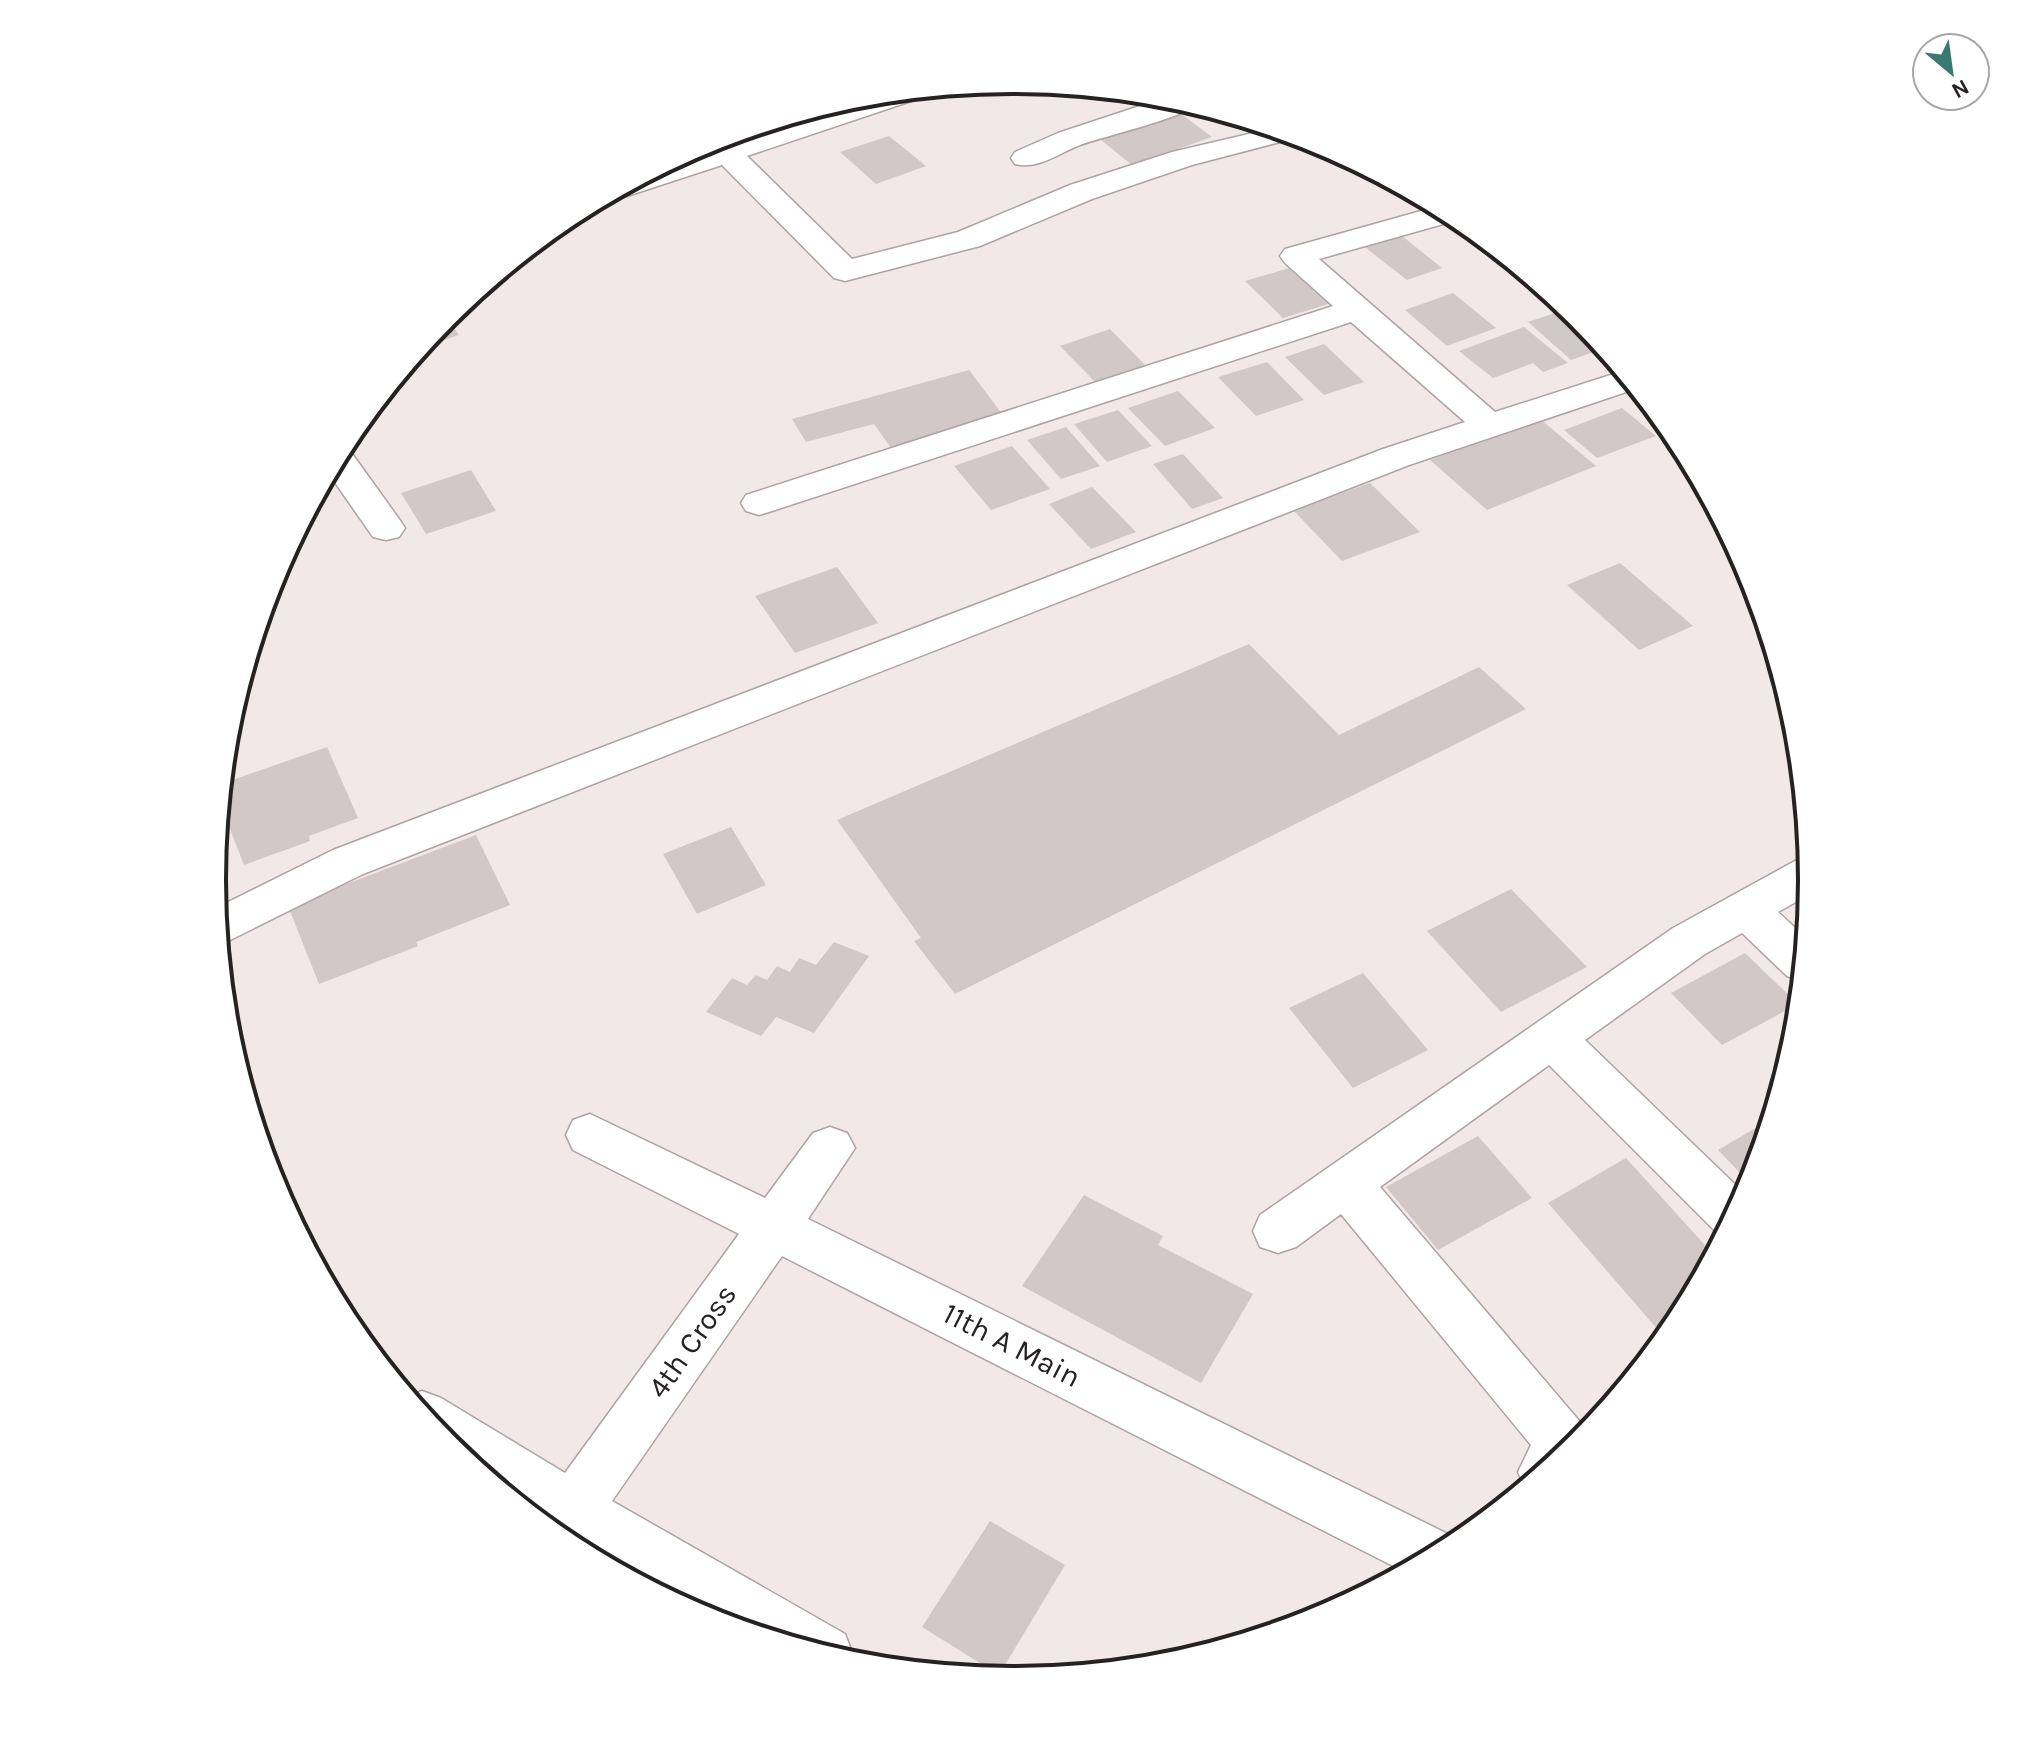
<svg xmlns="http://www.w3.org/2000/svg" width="2023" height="1760" viewBox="0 0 2023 1760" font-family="Karla,sans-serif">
  <rect width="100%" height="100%" fill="#f3e8e8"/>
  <!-- building -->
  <path fill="#d2c8c8" d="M1176 110 1212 137 1132 165 1096 136Z
    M889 136 926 166 876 184 840 152Z
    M1397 232 1442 268 1407 280 1362 245Z
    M1296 266 1335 302 1283 318 1245 281Z
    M1453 293 1496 328 1447 346 1405 310Z
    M1570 308 1578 315 1605 348 1571 360 1528 322Z
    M445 316 459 335 418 349 424 341Z
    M1524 327 1568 363 1543 372 1533 363 1493 378 1459 351Z
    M1110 329 1147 367 1097 384 1060 346Z
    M1324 344 1364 382 1324 395 1285 357Z
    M1267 362 1304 400 1256 416 1218 377Z
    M969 370 1003 415 891 448 874 424 806 442 792 419Z
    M1178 391 1215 428 1165 446 1128 408Z
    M1622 408 1656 436 1597 458 1564 430Z
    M1118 410 1152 446 1107 462 1074 424Z
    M1539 418 1596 466 1487 510 1430 460Z
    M1066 427 1100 466 1061 479 1027 440Z
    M1012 446 1050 489 991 510 954 466Z
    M1183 454 1223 498 1192 509 1153 464Z
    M471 470 496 511 426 534 401 493Z
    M1370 483 1420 532 1342 561 1293 510Z
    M1092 487 1136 532 1091 549 1049 504Z
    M1620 563 1693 626 1639 650 1567 585Z
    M837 567 878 623 795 653 755 596Z
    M1249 644 1339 735 1479 667 1526 709 955 994 914 941 921 938 837 820Z
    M327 747 358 818 309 836 310 841 244 865 219 801 221 784Z
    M731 827 766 885 697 914 663 854Z
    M476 835 510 905 416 942 418 946 319 984 288 906Z
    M1511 889 1587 967 1501 1012 1427 931Z
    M834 942 869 956 814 1033 776 1017 761 1036 706 1012 732 978 747 985 756 975 767 980 777 966 790 972 799 958 816 965Z
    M1745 953 1798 1004 1722 1045 1671 993Z
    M1363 973 1428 1050 1353 1088 1289 1008Z
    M1771 1119 1758 1160 1751 1184 1718 1150Z
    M1478 1136 1532 1198 1438 1250 1386 1187Z
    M1626 1158 1714 1255 1676 1325 1665 1338 1548 1203Z
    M1084 1195 1163 1236 1158 1245 1253 1294 1201 1383 1022 1286Z
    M990 1521 1065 1565 999 1675 922 1627Z"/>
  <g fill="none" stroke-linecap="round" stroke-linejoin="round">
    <!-- minor casing -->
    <g stroke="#ada3a2" stroke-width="3">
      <path id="minor" d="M933 88 929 95 747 156 852 259 958 232 1070 185 1172 152 1274 128 1303 136 1192 165 1092 199 980 246 845 281 834 278 722 165 624 197 613 199 602 196 662 164 706 150 700 144 725 135 732 141 877 93Z
        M1170 96 1197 104C1178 120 1107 135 1080 145 1059 153 1038 170 1015 164L1011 158 1015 152 1058 133Z
        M1439 206 1461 219 1319 259 1495 412 1623 371 1638 388 1409 465 363 874 218 946 214 909 333 850 1383 449 1465 422 1351 322 772 511 759 515 746 511 741 503 746 495 1333 306 1285 263 1280 256 1285 249Z
        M341 446 348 448 399 519 405 528 399 537 386 540 373 537 327 471Z
        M1809 857 1810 894 1778 912 1806 938 1802 981 1787 976 1742 933 1705 954 1585 1040 1746 1195 1725 1235 1716 1232 1549 1065 1380 1187 1581 1423 1586 1434 1525 1488 1518 1472 1531 1445 1341 1214 1296 1247 1278 1253 1260 1247 1253 1231 1260 1215 1673 928 1795 861Z
        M590 1114 765 1198 813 1133 830 1127 847 1133 855 1148 808 1219 1454 1537 1457 1544 1405 1572 782 1256 612 1501 845 1634 853 1655 850 1663 709 1620 581 1545 577 1550 567 1545 445 1445 406 1397 422 1391 441 1398 565 1473 739 1234 573 1150 566 1135 573 1120Z"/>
    </g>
    <!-- minor -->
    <use href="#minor" fill="#fff" fill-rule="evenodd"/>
  </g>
  <g text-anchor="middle" stroke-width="7" stroke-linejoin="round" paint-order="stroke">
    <!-- street labels -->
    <g font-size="30" fill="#262222" stroke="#fff">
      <text transform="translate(692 1341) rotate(-55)" y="10">4th Cross</text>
      <text transform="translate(1012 1345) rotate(27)" y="10">11th A Main</text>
    </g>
  </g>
  <!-- crop -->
  <path d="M0 0H2023V1760H0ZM226 880a786 786 0 1 1 1572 0a786 786 0 1 1-1572 0Z" fill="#fff" fill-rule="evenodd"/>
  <path fill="none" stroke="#262222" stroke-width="4" d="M226 880a786 786 0 1 1 1572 0a786 786 0 1 1-1572 0Z"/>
  <!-- north arrow -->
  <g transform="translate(1951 72) rotate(151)"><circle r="38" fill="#ffffff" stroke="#a8a7a7" stroke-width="2"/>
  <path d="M0-6L14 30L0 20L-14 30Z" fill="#377b70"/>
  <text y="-12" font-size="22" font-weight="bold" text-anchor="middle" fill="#262222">N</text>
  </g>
</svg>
